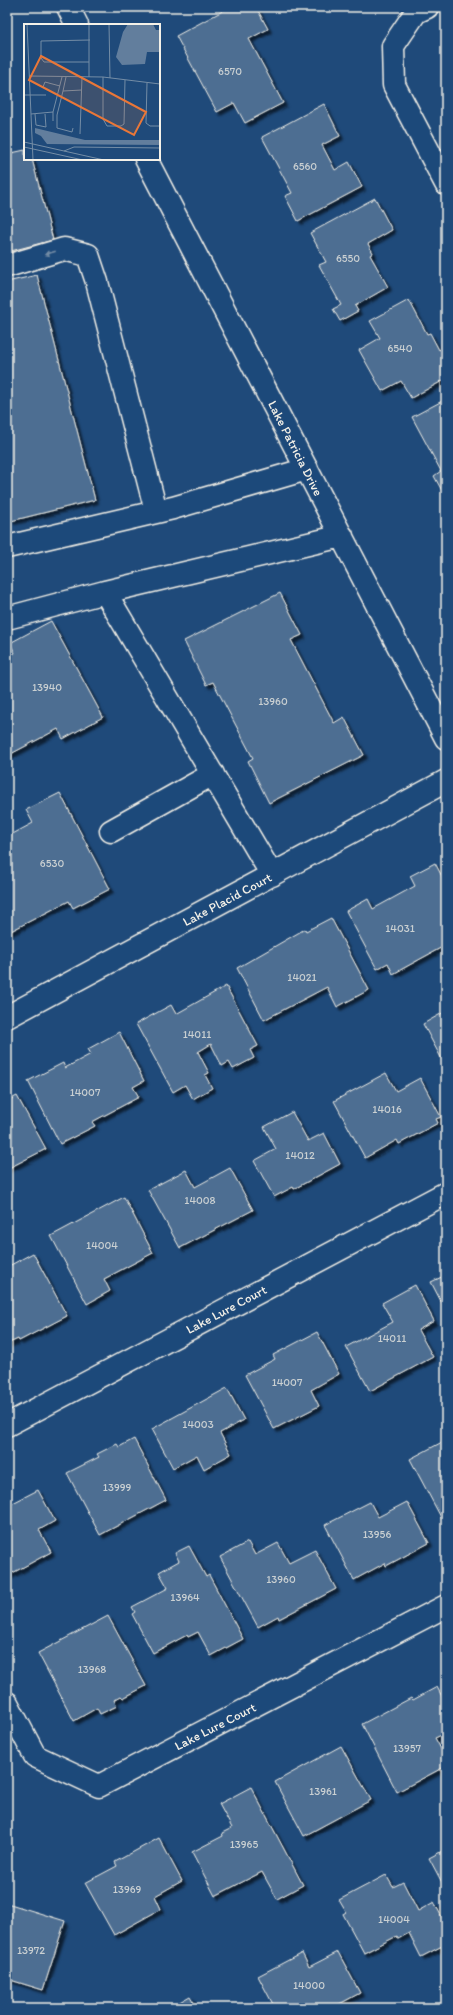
<svg xmlns="http://www.w3.org/2000/svg" width="453" height="2015" viewBox="0 0 453 2015" font-family="Itim,sans-serif">
  <defs>
    <filter id="shadow"><feDropShadow dx="3.5" dy="3.5" stdDeviation="1" flood-color="#0009"/></filter>
  </defs>
  <rect width="100%" height="100%" fill="#1f4a7a"/>
  <filter id="ink" filterUnits="userSpaceOnUse"><feTurbulence type="fractalNoise" baseFrequency=".025" numOctaves="2"/><feDisplacementMap in="SourceGraphic" scale="8" xChannelSelector="R" yChannelSelector="G"/><feConvolveMatrix kernelMatrix="1 2 1 2 8 2 1 2 1" color-interpolation-filters="sRGB"/></filter>
  <g filter="url(#ink)">
    <!-- building -->
    <path fill="#4d6e92" stroke="#f4f1e8" filter="url(#shadow)" d="M230 7H256L268 29 249 39 283 103 245 123 234 103 217 112 176 36Z
      M324 104 340 136 322 145 335 170 349 162 362 187 298 221 285 196 292 193 262 137Z
      M25 150V159H32L53 240 7 252V154Z
      M375 198 392 230 368 244 373 253 370 255 388 287 355 306 358 311 340 321 333 309 341 305 319 265 326 262 310 233Z
      M37 275 95 500 11 521 7 505V282Z
      M409 300 427 334 430 333 439 350 446 346V379L411 398 401 381 382 391 359 350 380 338 370 321Z
      M446 399V498L434 476 441 471 412 417Z
      M280 593 302 635 291 640 334 723 344 717 364 755 269 803 248 761 253 758 213 682 206 685 184 641Z
      M51 621 103 717 63 739 58 729 7 756V657L15 653 10 643Z
      M60 793 110 889 73 908 69 901 7 933V837L33 823 26 810Z
      M435 863 446 884V945L393 974 388 963 377 969 346 911 368 899 373 909 415 886 410 876Z
      M331 918 369 990 337 1007 327 987 264 1020 237 968 305 929 306 931Z
      M226 986 258 1046 250 1050 254 1058 233 1069 229 1062 222 1066 211 1044 198 1052 209 1073 205 1075 212 1088 193 1099 185 1085 173 1092 136 1024 171 1005 176 1014Z
      M446 1011V1067L423 1024Z
      M119 1032 144 1081 133 1087 139 1097 92 1122 95 1126 60 1144 28 1081 63 1063 65 1068 91 1054 88 1049Z
      M386 1073 396 1091 420 1078 441 1117 436 1119 438 1123 399 1144 397 1140 365 1158 334 1101Z
      M17 1096 46 1149 7 1169V1101Z
      M292 1112 308 1141 324 1133 340 1164 294 1189 293 1187 274 1197 254 1161 276 1149 264 1127Z
      M230 1168 253 1210 180 1248 148 1190 186 1170 195 1187Z
      M124 1197 153 1253 104 1279 110 1291 87 1304 51 1236Z
      M33 1253 67 1316 19 1341 18 1339 7 1344V1267Z
      M446 1275V1311L431 1282Z
      M415 1285 434 1321 418 1330 433 1357 370 1391 346 1347 393 1322 382 1303Z
      M317 1332 339 1374 311 1390 319 1406 274 1429 245 1375 275 1359 273 1355Z
      M227 1388 244 1420 220 1433 231 1454 204 1469 197 1455 173 1468 152 1429Z
      M134 1439 166 1500 100 1535 67 1473 99 1457 97 1454 117 1444 119 1447Z
      M446 1440V1520L443 1521 410 1459Z
      M38 1490 55 1521 39 1530 51 1552 7 1576V1506Z
      M370 1502 378 1517 407 1502 429 1543 386 1566 385 1563 354 1580 325 1525Z
      M248 1542 255 1555 278 1543 289 1563 315 1550 336 1589 279 1619 278 1616 258 1627 220 1557Z
      M189 1546 206 1577 209 1575 243 1639 211 1656 198 1632 188 1637 187 1635 153 1653 132 1614 135 1612 132 1607 168 1588 159 1572 179 1561 175 1553Z
      M108 1616 146 1686 123 1698 121 1696 114 1700 117 1706 100 1714 97 1708 74 1721 38 1653Z
      M437 1687 446 1704V1733L435 1738 446 1758V1766L397 1792 362 1724 411 1698 413 1700Z
      M341 1746 371 1800 304 1836 275 1782Z
      M251 1787 303 1885 277 1899 262 1872 215 1896 192 1852 223 1836 222 1833 232 1828 219 1804Z
      M159 1838 182 1881 155 1896 161 1909 114 1935 85 1883 117 1866 115 1862Z
      M446 1849V1890L429 1858Z
      M386 1875 393 1887 403 1882 418 1911 434 1902 446 1925V1944L421 1957 409 1933 398 1939 397 1936 364 1953 343 1914 346 1912 339 1900Z
      M7 1903 65 1921 43 1990 7 1979Z
      M338 1952 360 1993 332 2008H275L258 1976 302 1953 309 1967Z
      M190 1996 197 2008H169Z"/>
    <g fill="none" stroke-linecap="round" stroke-linejoin="round">
      <!-- minor casing -->
      <g stroke="#f4f1e8" stroke-width="25">
        <path id="minor" d="M68 7 77 25
          M427 7 416 12 393 46 394 85 446 184
          M146 159 446 738
          M7 266 64 249 88 255 97 282 156 511
          M7 547 173 508 307 469
          M7 618 105 592
          M111 831 213 774
          M272 875 105 592 342 536
          M7 1017 446 781
          M7 1425 446 1193
          M7 1703 35 1756 99 1786 446 1606"/>
      </g>
      <!-- minor -->
      <use href="#minor" stroke="#1f4a7a" stroke-width="22"/>
    </g>
    <!-- one-way arrows -->
    <defs><path id="oneway-solid" d="M-6-.8H1V-3.2L6.5 0L1 3.2V.8H-6Z"/></defs>
    <use fill="#748da6" href="#oneway-solid" transform="translate(50 253) rotate(163)"/>
  </g>
  <g text-anchor="middle" stroke-width="3.5" stroke-linejoin="round" paint-order="stroke">
    <!-- number labels -->
    <g font-size="11" fill="#cad0d2">
      <text x="230" y="75">6570</text>
      <text x="305" y="170">6560</text>
      <text x="348" y="262">6550</text>
      <text x="400" y="352">6540</text>
      <text x="47" y="691">13940</text>
      <text x="273" y="705">13960</text>
      <text x="52" y="867">6530</text>
      <text x="400" y="932">14031</text>
      <text x="302" y="981">14021</text>
      <text x="197" y="1038">14011</text>
      <text x="85" y="1096">14007</text>
      <text x="387" y="1113">14016</text>
      <text x="300" y="1159">14012</text>
      <text x="200" y="1204">14008</text>
      <text x="102" y="1249">14004</text>
      <text x="392" y="1342">14011</text>
      <text x="287" y="1386">14007</text>
      <text x="198" y="1428">14003</text>
      <text x="117" y="1491">13999</text>
      <text x="377" y="1538">13956</text>
      <text x="281" y="1583">13960</text>
      <text x="185" y="1601">13964</text>
      <text x="92" y="1673">13968</text>
      <text x="407" y="1752">13957</text>
      <text x="323" y="1795">13961</text>
      <text x="244" y="1848">13965</text>
      <text x="127" y="1893">13969</text>
      <text x="394" y="1923">14004</text>
      <text x="31" y="1954">13972</text>
      <text x="309" y="1989">14000</text>
    </g>
    <!-- street labels -->
    <g font-size="13" fill="#f4f1e8" stroke="#1f4a7a">
      <text transform="translate(296 448) rotate(63)" y="5">Lake Patricia Drive</text>
      <text transform="translate(227 899) rotate(-28)" y="5">Lake Placid Court</text>
      <text transform="translate(226 1309) rotate(-28)" y="5">Lake Lure Court</text>
      <text transform="translate(215 1726) rotate(-27)" y="5">Lake Lure Court</text>
    </g>
  </g>
  <!-- overview -->
  <g transform="translate(24 24)">
    <rect width="136" height="136" fill="#1f4a7a"/>
    <path d="M104 0H129L132 6H136V28H123L121 40 98 41 92 33 99 8ZM11 104 61 116H136V121L23 120 17 112 11 109Z" fill="#627e9d"/>
    <path fill="none" stroke="#748da6" stroke-width="1" d="M3 0 9 136M65 0V53M85 0 86 54M65 38H20L17 34V17L66 16M5 52 79 53 136 60M42 53 39 67 58 66M79 53V95L83 102H97L100 100 101 56M123 59 122 99 126 102H136M19 63 21 58 36 62M39 67 33 91V104L48 108 49 104M0 71H22M7 90 29 88M11 90 12 101 22 103 21 90M29 97V88L38 53M56 110 58 53M0 118 80 136M0 123 59 136M40 127 50 123 136 124"/>
    <path fill="#ea7738" fill-opacity="0.15" stroke="#ea7738" stroke-width="2" d="M17 32 122 88 110 111 5 56Z"/>
    <rect width="136" height="136" fill="none" stroke="#f4f1e8" stroke-width="2"/>
  </g>
  <!-- margin -->
  <rect width="453" height="2015" fill="none" stroke="#1f4a7a" stroke-width="24"/>
  <rect x="12" y="12" width="429" height="1991" fill="none" stroke="#f4f1e8" stroke-width="1.5" filter="url(#ink)"/>
</svg>
